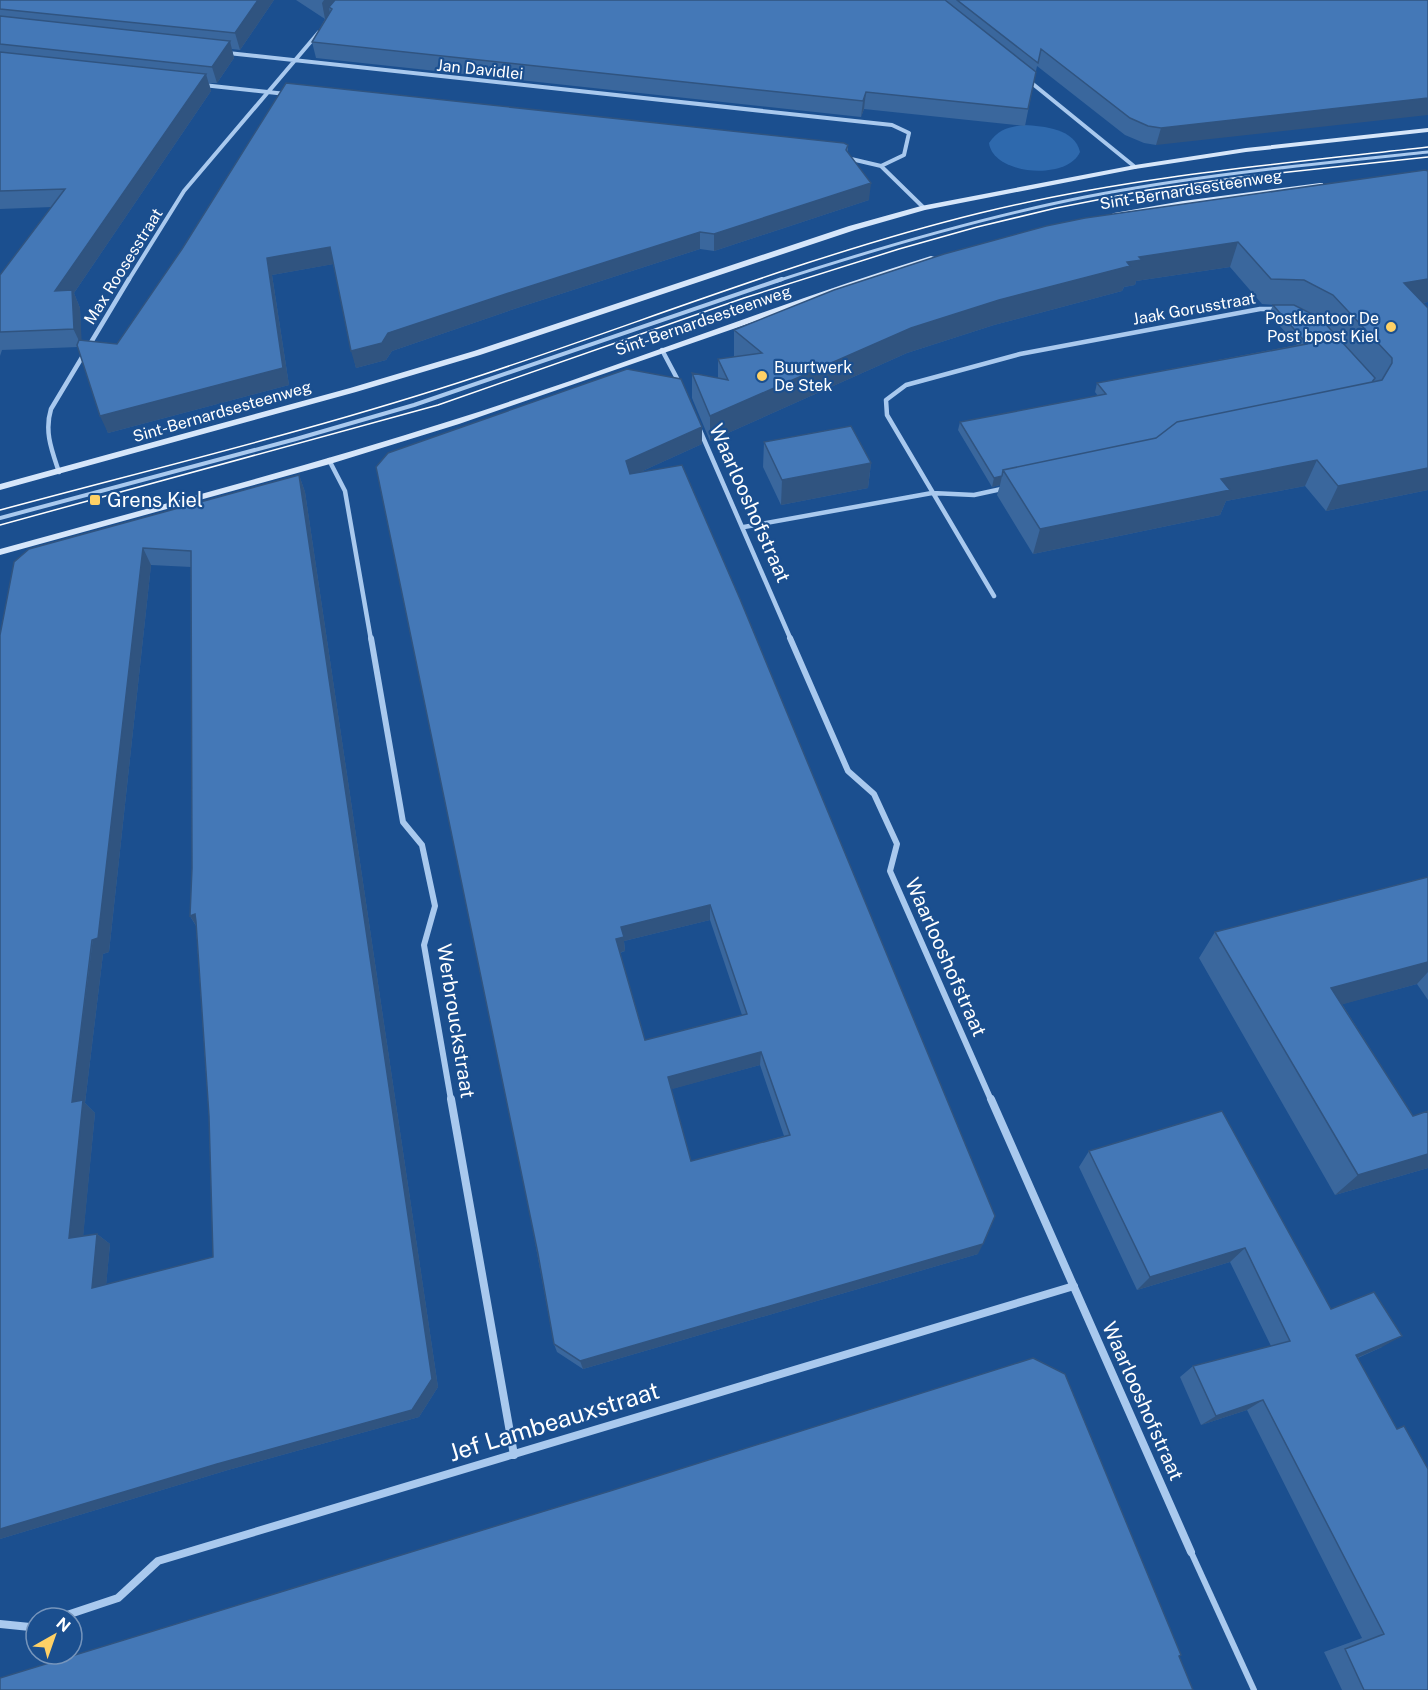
<svg xmlns="http://www.w3.org/2000/svg" width="1428" height="1690" viewBox="0 0 1428 1690" font-family="'Public Sans',sans-serif">
  <rect width="100%" height="100%" fill="#1b4f8f"/>
  <!-- green -->
  <path fill="#2e69ad" d="M1024 125C1044 126 1075 129 1080 152 1067 181 993 175 989 143 998 130 1008 127 1024 125Z"/>
  <g fill="none" stroke-linecap="round" stroke-linejoin="round">
    <!-- lane-far2 -->
    <path stroke="#a9c9ee" stroke-width="3" d="M777 281C878 248 980 218 1085 197 1198 175 1313 164 1428 152"/>
    <!-- lane-far1 -->
    <path stroke="#a9c9ee" stroke-width="4" d="M0 518 296 439 414 405 782 279"/>
    <!-- lane -->
    <path stroke="#a9c9ee" stroke-width="6" d="M1191 1552 1254 1690"/>
    <!-- street-far3 -->
    <path stroke="#a9c9ee" stroke-width="4" d="M228 53 892 125 909 133 904 155 881 166
      M1028 80 1135 167
      M203 85 286 94
      M847 158 881 166 924 208
      M128 281 184 191 319 32"/>
    <!-- street-far2 -->
    <path stroke="#a9c9ee" stroke-width="4.5" d="M662 350 680 384
      M699 428 791 640
      M329 460 345 491 371 640
      M59 472C52 451 44 432 51 409L129 279
      M744 527 932 493 974 495 1006 488
      M994 596 887 415 886 400 906 385 1020 354 1260 309H1277"/>
    <!-- street-far1 -->
    <path stroke="#a9c9ee" stroke-width="6" d="M371 638 403 822 422 845 435 906 424 945 451 1100
      M790 638 848 771 874 794 897 844 890 871 991 1100"/>
    <!-- street -->
    <path stroke="#a9c9ee" stroke-width="8" d="M451 1099 514 1455
      M991 1099 1191 1552
      M58 1618 118 1598 158 1561 1074 1286
      M0 1624 30 1627 36 1625"/>
    <!-- secondary -->
    <path fill="#d6e6fa" fill-rule="evenodd" d="M1428 128V132L1246 152 1135 169 925 210 855 230 480 355 356 392 0 490V484L350 388 474 351 849 226 921 206 1135 165 1246 148Z
      M1320 183H1323V187L1183 205 1114 217 1110 215 1114 213 1183 201Z
      M931 256 938 258 459 424 330 464 0 555V549C151 507 304 468 453 420 614 369 770 306 931 256Z"/>
    <!-- tram -->
    <path stroke="#fff" stroke-width="1.5" d="M0 510C160 467 322 428 479 376 646 321 809 255 980 213 1127 177 1278 164 1428 147
      M0 525 438 405 744 298 899 249 977 227 1056 208 1148 190 1241 177 1428 157"/>
  </g>
  <!-- wall -->
  <path fill="#3a679d" fill-rule="evenodd" d="M0 0H274L240 50 232 49 234 58 217 83H209L211 91 74 293 80 308 81 340 117 344 182 249 848 145V152L869 200 714 251 700 249 514 309 392 351 386 360 356 368 333 264 272 275 289 385 108 433 78 347 2 350 0 356V275L52 207 0 209Z
    M296 0H1428L1156 145 1144 143 1125 135 1037 66 1025 126 864 109 861 117 316 58 312 42 325 19Z
    M1428 171V302L1423 303 1428 308V490L1326 511 1305 486 1226 501 1220 515 1033 554 997 495 1000 485 992 487 958 430 960 422 1098 396 1095 392 1097 383 1297 345 1269 314 1273 305H1274L1262 304 1230 267 1136 281 1135 285 1124 287 1122 291 994 325 907 353 710 441 692 398V373L718 378V359L735 357 734 356V330Z
    M702 427V444L638 473 978 1254 583 1369 557 1352 554 1344 388 453ZM710 920 742 1015 645 1040 620 953 625 951 624 941ZM760 1065 784 1136 691 1161 671 1089Z
    M764 442 871 463 868 488 781 505 763 467Z
    M299 475 305 492 438 1387 419 1417 228 1470 0 1539 14 562ZM151 565 191 567 192 868 190 916 196 926 209 1116 213 1257 106 1285 110 1244 97 1234 83 1236 95 1113 85 1103 103 954 109 952Z
    M1428 877V1000L1417 984 1342 1004 1413 1116 1428 1111V1168L1335 1195 1199 958 1215 932Z
    M1222 1111 1331 1309 1382 1347 1358 1358 1428 1690H1342L1324 1652 1362 1638 1247 1410 1201 1425 1180 1377 1193 1366 1271 1346 1230 1262 1137 1290 1079 1167 1089 1151Z"/>
  <!-- shaded-wall -->
  <path fill="#305480" d="M258 0H274L240 50 235 33Z
    M324 0H343L332 9 329 7 330 14 325 19 322 3Z
    M230 41 234 58 217 83 212 67Z
    M206 74 211 91 74 293 80 308 82 347 55 291Z
    M866 92 864 109 861 117 863 101Z
    M1428 98V115L1156 145 1161 128Z
    M871 183 869 200 714 251V234Z
    M700 232V249L514 309 392 351 386 360 356 368 351 351 388 333 512 292Z
    M1238 242 1230 267 1136 281 1135 285 1124 287 1122 291 994 325 907 353 710 441V416L911 328 999 300 1127 262 1139 257Z
    M330 247 334 264 272 275 289 385 108 433 100 416 267 258Z
    M1428 279V302L1392 308 1404 283Z
    M702 427V444L627 478 626 461Z
    M1317 460 1305 486 1226 501 1220 515 1033 554 1040 529 1221 479Z
    M871 463 868 488 781 505 782 480Z
    M1428 468V490L1326 511 1338 486Z
    M299 475 305 492 438 1387 419 1417 228 1470 0 1539V1529L217 1464Z
    M1002 476 1000 485 992 487 994 478Z
    M143 548 151 565 109 952 103 954 85 1103 95 1113 82 1249 69 1238 72 1102Z
    M710 905V920L624 941 625 951 618 953 616 939 621 927Z
    M195 914 199 930 190 916Z
    M1428 962V972L1417 984 1311 1013 1331 988Z
    M761 1052 760 1065 669 1090 668 1077Z
    M1428 1154V1168L1335 1195 1358 1175Z
    M97 1234 110 1244 105 1298 92 1288Z
    M983 1244 978 1254 583 1369 580 1361Z
    M1245 1248 1230 1262 1137 1290 1150 1277Z
    M1402 1336 1382 1347 1338 1366 1356 1355Z
    M1263 1400 1247 1410 1201 1425 1216 1416Z"/>
  <!-- building -->
  <path fill="#4478b7" stroke="#305480" stroke-width="1.5" fill-rule="evenodd" d="M0 0H258L235 33 0 9Z
    M335 0H945L1036 72 1028 109 866 92 863 101 312 42 332 9 329 7Z
    M957 0H1428V98L1161 128 1148 126 1130 118 1041 49 1038 63Z
    M0 16 230 41 212 67 0 44Z
    M0 52 206 74 55 291 72 290 74 329 0 332V275L65 189 0 191Z
    M286 83 844 143 848 145 846 150 871 183 714 234 700 232 512 292 388 333 382 343 351 351 330 247 267 258 283 368 100 416 77 345 79 340 117 344 182 249Z
    M1425 170 1428 171V279L1404 283 1428 308V468L1338 486 1317 460 1221 479 1230 490 1040 529 1003 470 1156 438 1177 422 1382 380 1392 363V358L1333 295 1304 280 1271 279 1238 242 1139 257 1142 260 1127 262 1130 266 999 300 911 328 710 416 692 373 728 380 718 359 762 353 734 330 834 290 944 254 1046 226 1085 218Z
    M1273 305H1294L1320 318 1375 378 1372 382 1177 422 1156 438 1003 470 1002 476 994 478 960 422 1106 394 1097 383 1307 344Z
    M627 369 681 379 702 427 626 461 630 474 682 465 740 599 995 1216 983 1244 580 1361 554 1344 538 1254 376 467 388 453ZM710 905 747 1014 645 1040 616 939 624 937 621 927ZM761 1052 790 1135 691 1161 668 1077Z
    M851 426 871 463 782 480 764 442Z
    M299 475 432 1379 412 1410 217 1464 0 1529V635L14 562 29 549ZM143 548 191 551 192 868 190 916 195 914 196 922 209 1116 213 1257 92 1288 97 1234 69 1238 83 1100 72 1102 92 940 98 938Z
    M1428 877V962L1331 988 1413 1116 1428 1111V1154L1358 1175 1215 932Z
    M1222 1111 1331 1309 1374 1292 1402 1336 1356 1355 1397 1429 1404 1426 1428 1469V1690H1364L1345 1649 1384 1634 1263 1400 1216 1416 1193 1366 1290 1341 1245 1248 1150 1277 1089 1151Z
    M1033 1358 1065 1374 1181 1655 1179 1656 1193 1690H0V1678L610 1491Z"/>
  <!-- markers -->
  <g fill="#ffd166" stroke="#1b4f8f" stroke-width="2">
    <circle cx="1391" cy="327" r="6"/>
    <circle cx="762" cy="376" r="6"/>
    <rect x="89" y="494" width="12" height="12" rx="3"/>
  </g>
  <g text-anchor="middle" stroke-width="4.5" stroke-linejoin="round" paint-order="stroke">
    <!-- far-street labels -->
    <g font-size="16" fill="#fff" stroke="#1b4f8f">
      <text transform="translate(480 69) rotate(6)" y="6">Jan Davidlei</text>
      <text transform="translate(1191 189) rotate(-9)" y="6">Sint-Bernardsesteenweg</text>
      <text transform="translate(123 266) rotate(-58)" y="6">Max Roosesstraat</text>
      <text transform="translate(1194 308) rotate(-10)" y="6">Jaak Gorusstraat</text>
      <text transform="translate(703 320) rotate(-19)" y="6">Sint-Bernardsesteenweg</text>
      <text transform="translate(222 411) rotate(-16)" y="6">Sint-Bernardsesteenweg</text>
    </g>
    <!-- far-poi labels -->
    <g font-size="16" fill="#fff" stroke="#1b4f8f" text-anchor="end">
      <text x="1379" y="324">Postkantoor De<tspan x="1379" dy="18">Post bpost Kiel</tspan></text>
      <text x="774" y="373" text-anchor="start">Buurtwerk<tspan x="774" dy="18">De Stek</tspan></text>
    </g>
    <!-- poi labels -->
    <g font-size="20" fill="#fff" stroke="#1b4f8f" text-anchor="start">
      <text x="107" y="507">Grens Kiel</text>
    </g>
    <!-- street labels -->
    <g font-size="20" fill="#fff" stroke="#1b4f8f">
      <text transform="translate(750 503) rotate(66)" y="7">Waarlooshofstraat</text>
      <text transform="translate(946 957) rotate(66)" y="7">Waarlooshofstraat</text>
      <text transform="translate(456 1021) rotate(81)" y="7">Werbrouckstraat</text>
      <text transform="translate(1143 1401) rotate(66)" y="7">Waarlooshofstraat</text>
    </g>
    <!-- near-street labels -->
    <g font-size="24" fill="#fff" stroke="#1b4f8f">
      <text transform="translate(554 1422) rotate(-17)" y="8">Jef Lambeauxstraat</text>
    </g>
  </g>
  <!-- north arrow -->
  <g transform="translate(54 1636) rotate(40)"><circle r="28" fill="#1b4f8f" stroke="#7695bc" stroke-width="1.5"/>
  <path d="M0-4.5L10 22L0 15L-10 22Z" fill="#ffd166"/>
  <text y="-9" font-size="16" font-weight="bold" text-anchor="middle" fill="#ffffff">N</text>
  </g>
</svg>
